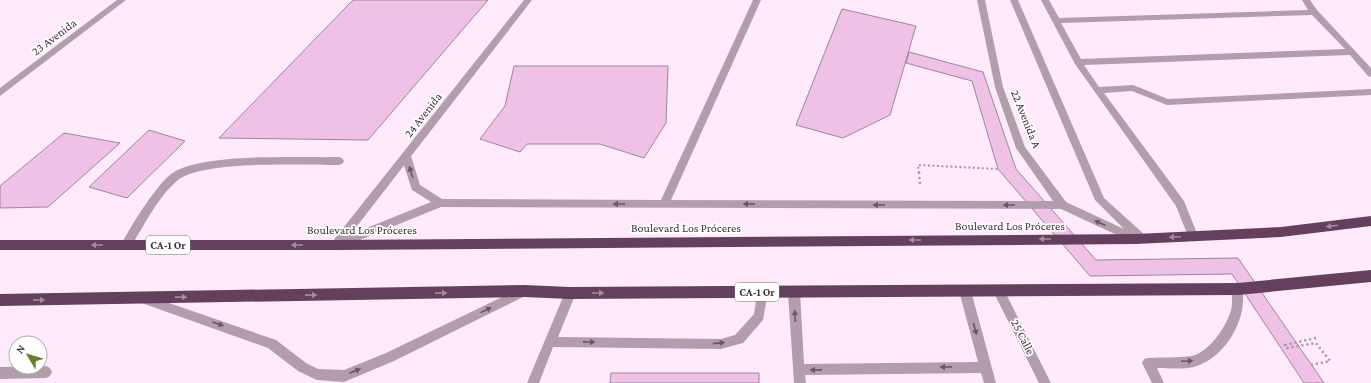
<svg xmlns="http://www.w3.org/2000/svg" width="1371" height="383" viewBox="0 0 1371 383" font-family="'Crimson Pro',serif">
  <rect width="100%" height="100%" fill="#feeafa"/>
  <!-- building -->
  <path fill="#efc1e6" stroke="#9c8698" d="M353 0H488L368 140 219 138Z
    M842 9 916 26 890 115 843 138 796 125Z
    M909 52 983 72 1016 169 1096 260 1238 258 1324 383H1304L1232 274 1090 276 998 169 972 81 906 63Z
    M514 66H668L666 123 644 158 600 144H527L520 152 480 139 505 106Z
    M149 130 185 141 127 198 89 187Z
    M64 133 120 143 48 207 0 208V186Z
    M611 373H759V383H610Z"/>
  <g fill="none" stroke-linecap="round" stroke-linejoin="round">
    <!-- path-far1 -->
    <path stroke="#a696a3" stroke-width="2" stroke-dasharray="2 2.5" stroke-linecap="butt" d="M919 173 918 165 998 169"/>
    <!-- path -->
    <path stroke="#a696a3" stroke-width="2.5" stroke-dasharray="2 3" stroke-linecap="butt" d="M919 172 920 184
      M1311 365 1330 361 1316 343 1287 348 1285 345 1316 338"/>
    <!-- lane -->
    <path fill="#b19dac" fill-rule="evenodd" d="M753 0H761L671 200 1053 201 1016 148 995 87 977 0H985L1003 87 1025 147 1066 202 1124 229 1095 200 1010 0H1018L1104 198 1145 235 1146 238 1145 241 1136 243 1132 242 1061 209 441 207 340 248 336 249 332 248 331 245 332 242 431 202 412 190 411 187 401 156 403 153H409L411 156 420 185 442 199 661 200Z
      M1041 0H1049L1059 18 1308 10 1302 0H1310L1317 10 1371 68V77L1368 76 1350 55 1084 65 1099 87 1133 85 1168 99 1371 89V95L1167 105 1132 91 1104 93 1184 201 1198 236 1197 239 1193 240 1189 239 1188 236 1176 206 1075 64ZM1312 15 1345 49 1081 59 1061 23Z
      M339 157 342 158 344 161 342 164 339 165C305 165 200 160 177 181 157 198 144 226 130 248L126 249 122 248 121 245C130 227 155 187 170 175 197 152 302 158 339 157Z
      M1238 284 1242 286C1244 290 1243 296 1243 301 1242 327 1223 357 1197 366 1186 370 1169 368 1157 368L1164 383H1152L1142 363 1144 359 1148 358C1162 357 1178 358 1192 356 1209 352 1225 328 1230 313 1234 304 1230 294 1234 286Z
      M965 286 969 288 971 291 996 383H984L981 373 805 375 806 383H794L788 292 790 289 794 287 798 289 800 292 804 364 978 362 959 291 961 288Z
      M999 286 1003 288 1051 383H1039L993 291 995 288Z
      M523 287 527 289 529 292 527 295 394 361 344 382 317 380 298 371 268 348 139 302 137 299 139 296 143 294 276 340 306 363 318 369 344 370 386 353Z
      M762 287 766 289 768 292 763 320 743 343 721 349 553 347 539 383H527L566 290 570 288 574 290 576 293 558 337 721 339 735 335 754 314 758 289Z
      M46 366 50 368 52 372 50 376 46 378 0 379V367Z"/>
    <!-- street -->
    <path fill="#b19dac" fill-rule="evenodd" d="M117 0H126L0 96V88Z
      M524 0H532L340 248 336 249 332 248 331 245 332 242Z"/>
    <!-- highway -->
    <path fill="#653f5e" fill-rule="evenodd" d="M1371 216V226L1281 237 1136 244 336 250H0V240H336L1136 234 1281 227Z
      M1371 270V282L1238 295 570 299 524 297 0 306V294L524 285 570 287 1238 283Z"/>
  </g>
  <!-- one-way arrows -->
  <defs><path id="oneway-solid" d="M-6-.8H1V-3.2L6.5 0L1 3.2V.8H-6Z"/></defs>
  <g fill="#665963">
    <use href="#oneway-solid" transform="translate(411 172) rotate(-108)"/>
    <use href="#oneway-solid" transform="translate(619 204) rotate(-180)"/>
    <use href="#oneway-solid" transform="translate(749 204) rotate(-180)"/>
    <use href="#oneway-solid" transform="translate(879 205) rotate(-180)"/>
    <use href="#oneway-solid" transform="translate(1009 205) rotate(-180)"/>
    <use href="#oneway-solid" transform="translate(1100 223) rotate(-156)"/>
    <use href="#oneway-solid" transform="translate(486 310) rotate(-26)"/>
    <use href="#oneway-solid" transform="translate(795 316) rotate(-93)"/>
    <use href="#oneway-solid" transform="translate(218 324) rotate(19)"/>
    <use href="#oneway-solid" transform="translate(975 329) rotate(75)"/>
    <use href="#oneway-solid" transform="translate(589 342) rotate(1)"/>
    <use href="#oneway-solid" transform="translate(719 343) rotate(-6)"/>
    <use href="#oneway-solid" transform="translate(1187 361) rotate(-2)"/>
    <use href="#oneway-solid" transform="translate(946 367) rotate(179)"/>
    <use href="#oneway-solid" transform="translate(816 370) rotate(179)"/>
    <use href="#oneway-solid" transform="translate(355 371) rotate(-23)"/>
  </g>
  <g fill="#a38c9e">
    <use href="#oneway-solid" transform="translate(1332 226) rotate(173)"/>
    <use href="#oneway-solid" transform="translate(1175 237) rotate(177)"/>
    <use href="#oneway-solid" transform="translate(1045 239) rotate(180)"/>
    <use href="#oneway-solid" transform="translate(915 240) rotate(180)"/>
    <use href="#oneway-solid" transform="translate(97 245) rotate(180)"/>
    <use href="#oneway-solid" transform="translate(297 245) rotate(180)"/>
    <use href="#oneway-solid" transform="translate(441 293) rotate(-1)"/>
    <use href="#oneway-solid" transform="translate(598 293)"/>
    <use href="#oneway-solid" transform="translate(311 295) rotate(-1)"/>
    <use href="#oneway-solid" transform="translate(181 297) rotate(-1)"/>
    <use href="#oneway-solid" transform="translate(39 300) rotate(-1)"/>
  </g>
  <g text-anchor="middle" stroke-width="3.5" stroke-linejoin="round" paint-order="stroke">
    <!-- shield labels -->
    <g fill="#fff" stroke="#787176" stroke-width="1">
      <rect x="146" y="236" width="44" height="18" rx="3"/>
      <rect x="735" y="283" width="44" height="18" rx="3"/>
    </g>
    <g font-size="11" font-weight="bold" fill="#3e343c">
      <text x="168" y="249">CA-1 Or</text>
      <text x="757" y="296">CA-1 Or</text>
    </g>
    <!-- street labels -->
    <g font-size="12" fill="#3e343c" stroke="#fff">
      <text transform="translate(54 37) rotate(-37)" y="4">23 Avenida</text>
      <text transform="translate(423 115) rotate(-52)" y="4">24 Avenida</text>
      <text transform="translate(1026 119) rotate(68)" y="4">22 Avenida A</text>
      <text x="1010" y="230">Boulevard Los Próceres</text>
      <text x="686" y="232">Boulevard Los Próceres</text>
      <text x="362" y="234">Boulevard Los Próceres</text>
      <text transform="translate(1023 337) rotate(63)" y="4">25 Calle</text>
    </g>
  </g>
  <!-- north arrow -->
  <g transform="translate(28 355) rotate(308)"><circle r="19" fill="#ffffff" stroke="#b2aeb1"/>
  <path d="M0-3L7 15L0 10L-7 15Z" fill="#697f30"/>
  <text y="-6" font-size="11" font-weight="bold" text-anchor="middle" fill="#3e343c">N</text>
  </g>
</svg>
